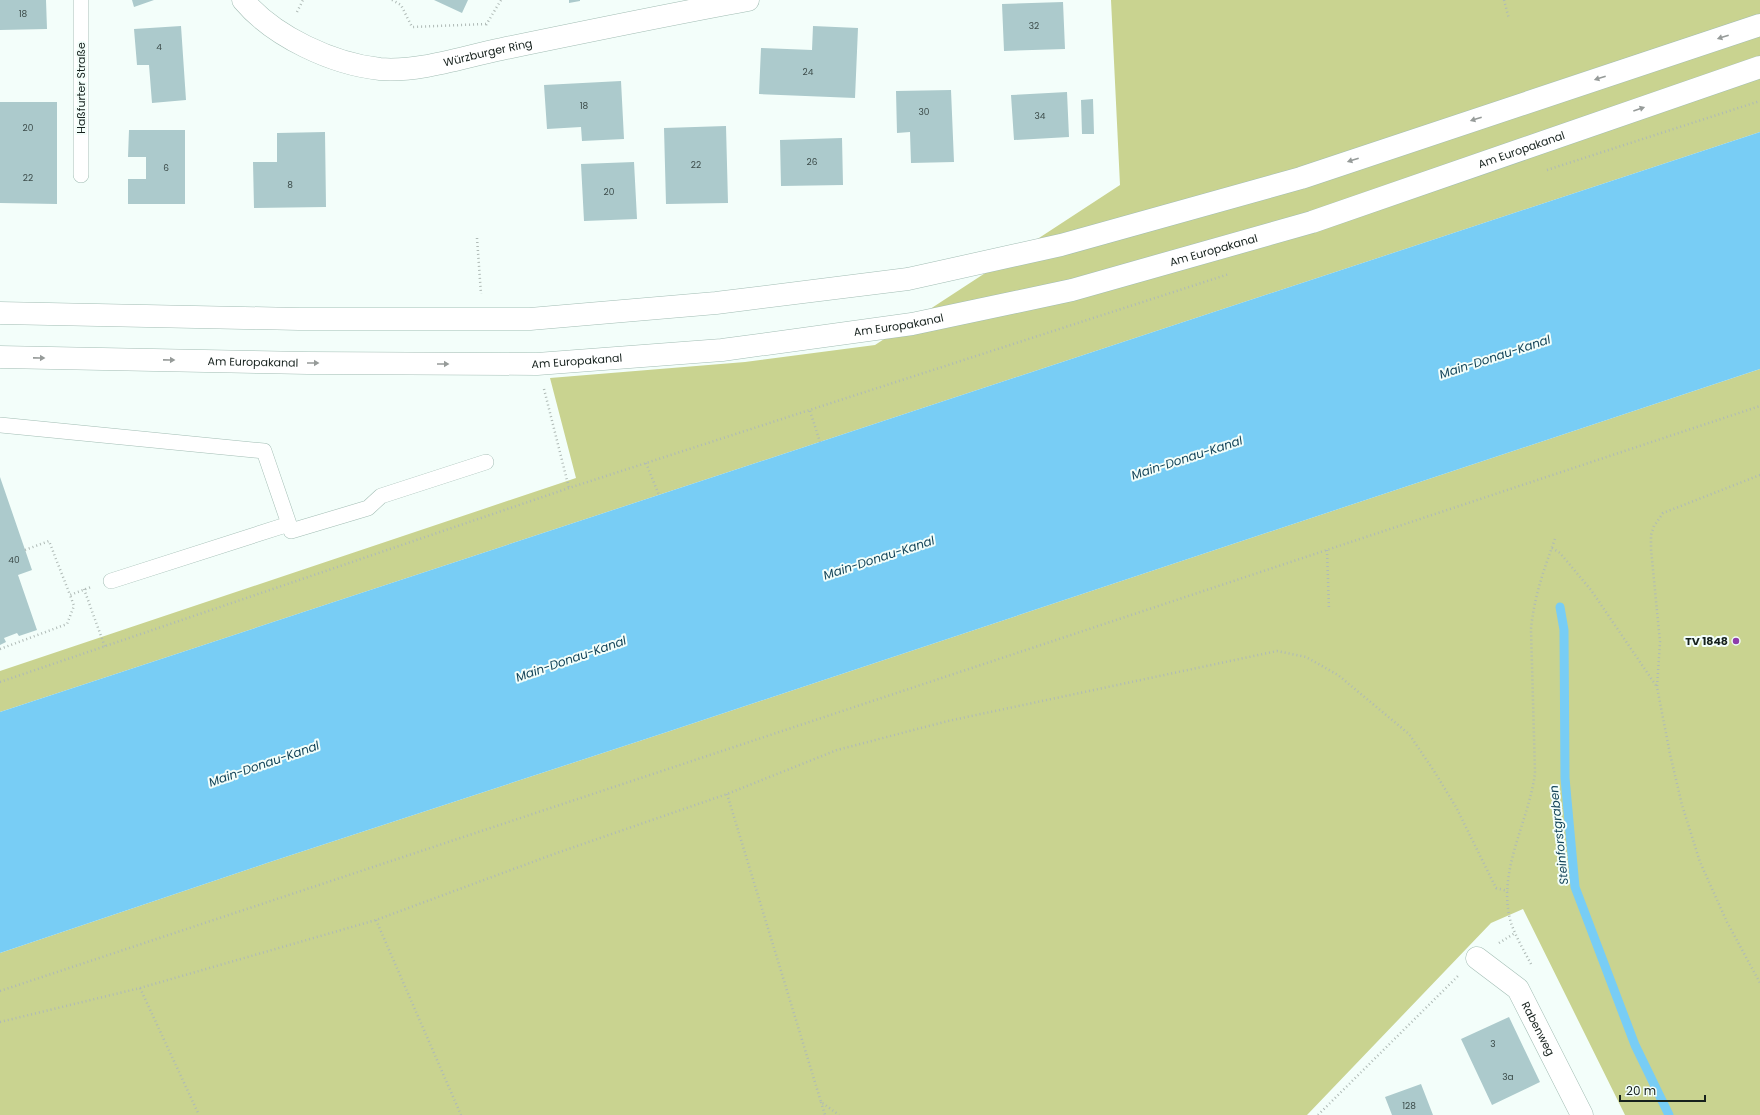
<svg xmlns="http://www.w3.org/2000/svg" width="1760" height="1115" viewBox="0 0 1760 1115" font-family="Poppins,sans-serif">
  <rect width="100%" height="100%" fill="#f3fefa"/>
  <!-- green -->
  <path fill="#c9d390" d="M1111 0H1760V132L0 712V671L576 478 550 378 745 362 875 345 1120 185Z
    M1760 369V1115H1625L1523 909 1491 923 1307 1115H0V953L267 863 667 732Z"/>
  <!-- water -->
  <path fill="#78cdf5" d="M1760 132V369L667 732 267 863 0 953V712Z"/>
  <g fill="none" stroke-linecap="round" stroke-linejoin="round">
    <!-- stream -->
    <path stroke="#78cdf5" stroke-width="9" d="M1560 607 1564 630 1565 778 1575 887 1635 1045 1669 1115"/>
  </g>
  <!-- building -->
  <path fill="#accacc" d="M0 0H46L47 29 0 30Z
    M132 0H154L134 7Z
    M434 0H468L462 13Z
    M569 0H580V1L569 3Z
    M1063 2 1065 49 1004 51 1002 4Z
    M181 26 186 100 152 103 149 65H137L134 29Z
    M813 26 858 28 855 98 759 94 761 48 812 50Z
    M621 81 624 139 582 141 581 127 547 129 544 85Z
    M951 90 954 162 911 163 910 132 897 133 896 91Z
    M1067 92 1069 137 1014 140 1011 95Z
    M1093 99 1094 134H1082L1081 100Z
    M0 102H57V204L0 203Z
    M726 126 728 203 666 204 664 128Z
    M129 130H185V204H128V179H146V157H128Z
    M325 132 326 207 254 208 253 162H277V133Z
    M842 138 843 185 781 186 780 140Z
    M634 162 637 219 584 221 581 164Z
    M0 477 32 570 18 575 37 630 19 636 17 633 4 638 6 642 0 645Z
    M1509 1017 1540 1082 1492 1105 1461 1039Z
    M1421 1084 1433 1115H1392L1385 1097Z"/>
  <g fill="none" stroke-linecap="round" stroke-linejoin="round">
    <!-- lane casing -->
    <g stroke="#a2bdb4" stroke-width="16">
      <path id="lane" d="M81 0V175
        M0 425 264 451 289 524 111 581
        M289 524 291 531 368 508 381 496 486 462"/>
    </g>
    <!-- street casing -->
    <g stroke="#a2bdb4" stroke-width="23">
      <g id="street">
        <path id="s1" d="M243 0C274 37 333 64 380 69 421 72 462 57 502 49 584 32 666 15 748 0"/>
        <path id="s2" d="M1477 958 1518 989 1582 1115"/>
      </g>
    </g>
    <!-- secondary casing -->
    <g stroke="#a2bdb4" stroke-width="23">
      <g id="secondary">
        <path d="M0 313 299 319H530L716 303 908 279 1061 245 1301 178 1760 25"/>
        <path id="s3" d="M0 357 308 363 537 364 722 350 912 324 1072 290 1312 222 1760 67"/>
      </g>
    </g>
    <!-- path -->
    <path stroke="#afbab6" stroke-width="2.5" stroke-dasharray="1 3" stroke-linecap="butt" d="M392 0 401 5 412 27 486 24
      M1504 0 1509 19
      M297 12 303 0
      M486 25 501 0
      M1547 170 1760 101
      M477 238 481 294
      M544 389 569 488
      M810 411 820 442
      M646 463 659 495
      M1760 475 1663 513 1654 526 1651 535V549L1660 642 1657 687 1670 754 1682 805 1700 862 1727 922 1760 983
      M1552 548 1560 553 1591 590 1657 687
      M25 550 49 541 70 595 91 587
      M1327 550 1329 610
      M84 589 105 647
      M0 649 67 624 74 606 70 595
      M0 682 569 488 1229 274
      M727 794 821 1102 839 1115
      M376 920 461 1115
      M1499 943 1515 933
      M1531 964C1524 951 1516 937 1511 923 1496 872 1529 822 1535 773L1531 629C1534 597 1544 569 1555 539
      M140 988 199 1115
      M0 991 1760 406
      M0 1022 140 988 376 920 554 854 727 794 837 750 948 721 1277 651 1306 657 1338 675 1409 734 1434 771 1456 807 1496 888 1508 891
      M821 1102 825 1115
      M1318 1115 1458 976"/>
    <!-- lane -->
    <use href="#lane" stroke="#fff" stroke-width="15"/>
    <!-- street -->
    <use href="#street" stroke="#fff" stroke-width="22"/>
    <!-- secondary -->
    <use href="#secondary" stroke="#fff" stroke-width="22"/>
  </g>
  <!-- one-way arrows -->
  <defs><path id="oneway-solid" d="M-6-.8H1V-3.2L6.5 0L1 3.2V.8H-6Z"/></defs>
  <g fill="#969b99">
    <use href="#oneway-solid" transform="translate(1723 37) rotate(162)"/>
    <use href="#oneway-solid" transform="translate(1600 78) rotate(162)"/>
    <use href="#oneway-solid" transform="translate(1639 109) rotate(-19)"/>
    <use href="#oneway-solid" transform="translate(1476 119) rotate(162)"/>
    <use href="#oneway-solid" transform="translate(1353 160) rotate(162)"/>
    <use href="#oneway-solid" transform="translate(39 358) rotate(1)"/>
    <use href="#oneway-solid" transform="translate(169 360) rotate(1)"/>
    <use href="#oneway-solid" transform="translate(313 363)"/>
    <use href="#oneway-solid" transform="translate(443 364)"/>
  </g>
  <!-- markers -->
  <circle fill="#8d3cab" stroke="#f3fefa" stroke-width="1.5" cx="1736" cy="641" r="4"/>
  <g text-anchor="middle" stroke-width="4" stroke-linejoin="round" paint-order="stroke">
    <!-- number labels -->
    <g font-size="9" fill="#3c4b49">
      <text x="23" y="17">18</text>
      <text x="1034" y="29">32</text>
      <text x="159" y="50">4</text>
      <text x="808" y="75">24</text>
      <text x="584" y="109">18</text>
      <text x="924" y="115">30</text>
      <text x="1040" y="119">34</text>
      <text x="28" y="131">20</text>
      <text x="812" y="165">26</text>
      <text x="696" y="168">22</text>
      <text x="166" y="171">6</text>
      <text x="28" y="181">22</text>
      <text x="290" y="188">8</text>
      <text x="609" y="195">20</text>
      <text x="14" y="563">40</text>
      <text x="1493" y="1047">3</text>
      <text x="1508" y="1080">3a</text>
      <text x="1409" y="1109">128</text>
    </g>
    <!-- street labels -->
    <g font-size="11" fill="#16211d" stroke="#f3fefa">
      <text dy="4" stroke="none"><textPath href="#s1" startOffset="266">Würzburger Ring</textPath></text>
      <text transform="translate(81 88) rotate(-90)" y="4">Haßfurter Straße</text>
      <text dy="4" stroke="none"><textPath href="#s3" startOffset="1549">Am Europakanal</textPath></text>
      <text dy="4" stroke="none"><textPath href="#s3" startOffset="1225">Am Europakanal</textPath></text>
      <text dy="4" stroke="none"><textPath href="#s3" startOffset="901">Am Europakanal</textPath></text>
      <text dy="4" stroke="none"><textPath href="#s3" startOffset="577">Am Europakanal</textPath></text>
      <text dy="4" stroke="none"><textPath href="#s3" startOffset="253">Am Europakanal</textPath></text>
      <text dy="4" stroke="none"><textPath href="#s2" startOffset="96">Rabenweg</textPath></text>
    </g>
    <!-- poi labels -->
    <g font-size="11" font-weight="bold" fill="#16211d" stroke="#f3fefa" text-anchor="end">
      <text x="1728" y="645">TV 1848</text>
    </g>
    <!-- water labels -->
    <g font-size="12" font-style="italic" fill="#134459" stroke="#f3fefa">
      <text transform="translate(1495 357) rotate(-18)" y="4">Main-Donau-Kanal</text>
      <text transform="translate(1187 458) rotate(-18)" y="4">Main-Donau-Kanal</text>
      <text transform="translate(879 558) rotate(-18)" y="4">Main-Donau-Kanal</text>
      <text transform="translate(571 659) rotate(-19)" y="4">Main-Donau-Kanal</text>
      <text transform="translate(264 764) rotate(-19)" y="4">Main-Donau-Kanal</text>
      <text transform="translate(1559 835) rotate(-96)" y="4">Steinforstgraben</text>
    </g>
  </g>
  <!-- scale -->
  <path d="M1620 1095v6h85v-6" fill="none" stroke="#16211d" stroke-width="2"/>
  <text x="1626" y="1095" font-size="12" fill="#16211d" stroke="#f3fefa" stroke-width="3" paint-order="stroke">20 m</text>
</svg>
